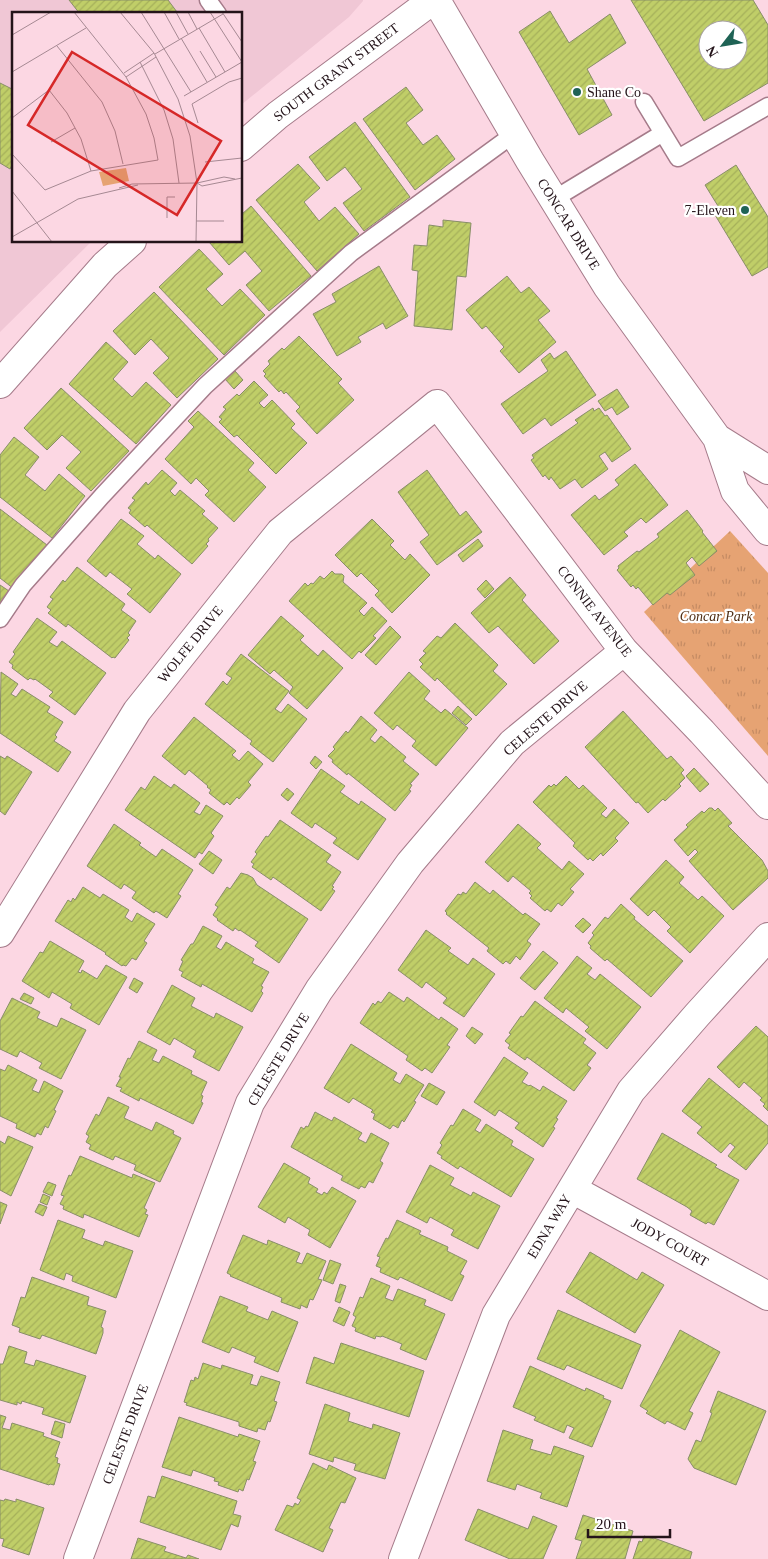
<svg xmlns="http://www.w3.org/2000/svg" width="768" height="1559" viewBox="0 0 768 1559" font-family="'Times New Roman',serif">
  <defs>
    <pattern id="park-tufts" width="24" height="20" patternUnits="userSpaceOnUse" patternTransform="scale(1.25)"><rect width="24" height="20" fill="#e6a373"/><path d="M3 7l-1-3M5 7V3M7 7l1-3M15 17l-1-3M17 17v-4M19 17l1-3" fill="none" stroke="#c58b63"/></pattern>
    <pattern id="building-hatch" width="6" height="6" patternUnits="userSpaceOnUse" patternTransform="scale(1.25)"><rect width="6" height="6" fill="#c0ce68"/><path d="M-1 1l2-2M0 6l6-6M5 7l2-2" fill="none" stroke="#a5b05a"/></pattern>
  </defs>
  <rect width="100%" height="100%" fill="#fcd7e3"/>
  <!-- built -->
  <path fill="#f0c7d5" d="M0 0H363V1L349 17 241 105V14H14V241H92L0 332Z"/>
  <!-- park -->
  <path fill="url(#park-tufts)" d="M730 531 768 573V756L644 612Z"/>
  <!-- building -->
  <path fill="url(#building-hatch)" stroke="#888e68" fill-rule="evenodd" d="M69 0H168L177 12 175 14H80Z
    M631 0H753L768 25V83L704 121ZM708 30H738V60H708Z
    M550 11 569 43 610 14 626 43 587 69 612 115 579 135 519 32Z
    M0 83 14 90V161L10 169 0 163Z
    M406 87 423 110 406 123 423 145 437 135 455 159 415 190 363 119Z
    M355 122 410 197 364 231 343 203 362 189 345 167 327 181 309 157Z
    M298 164 320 188 304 202 319 221 335 207 359 234 317 271 256 200Z
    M736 165 768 217V267L752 276 712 210 718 206 705 185Z
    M251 206 311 276 269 311 246 285 262 271 245 251 229 265 209 242 241 241V215Z
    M443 220 471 223 466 277 457 276 452 330 414 326 418 271 412 270 414 245 427 246 429 225 443 227Z
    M199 249 223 274 206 289 222 306 240 289 265 315 224 355 159 287Z
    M379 266 408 316 386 329 383 323 358 337 361 342 337 356 313 314 336 302 332 294Z
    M507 276 521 293 529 287 550 311 538 320 556 342 519 373 500 351 504 347 486 326 482 329 466 310Z
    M154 292 218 359 177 398 153 373 169 358 151 339 135 355 113 331Z
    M299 336 342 379 338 383 354 400 317 434 296 411 300 407 286 392 284 394 281 390 279 392 264 376 266 374 263 371 270 364 268 361 282 348 284 350Z
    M106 342 128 362 113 379 132 397 146 382 171 405 136 444 69 384Z
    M566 351 596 395 551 426 545 418 523 434 501 404 548 371 541 360 550 353 554 359Z
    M235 371 243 380 234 389 225 379Z
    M254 381 268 395 259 403 264 408 272 400 295 424 291 428 307 443 276 474 237 435 234 437 219 422 222 419 219 417 226 409 223 407 237 394 239 396Z
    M61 388 129 451 91 491 66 468 81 452 62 435 47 450 24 428Z
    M617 389 629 407 617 415 612 407 605 411 598 401Z
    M593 408 594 411 599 408 605 416 607 415 631 449 612 462 605 452 599 456 608 469 582 488 575 479 560 489 551 477 549 480 545 475 543 477 531 460 534 458 532 455 578 423 575 420Z
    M198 411 254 463 248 470 266 487 234 522 205 495 209 491 196 478 191 484 165 459 194 427 188 421Z
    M14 437 39 457 25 475 45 491 59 474 85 496 52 538 0 497V455Z
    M635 464 668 505 646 523 641 518 624 532 628 536 604 555 571 515 595 495 599 500 619 485 615 480Z
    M162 470 177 483 170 491 175 496 180 490 205 511 202 514 218 528 208 539 209 541 206 544 208 546 192 564 147 525 145 527 129 513 131 510 128 508 135 500 132 498 146 482 148 485Z
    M427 470 460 516 466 511 482 532 437 565 420 542 429 535 398 492Z
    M0 509 47 545 14 589 0 578Z
    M687 510 703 531 702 532 717 551 699 566 692 557 686 563 695 575 670 595 667 593 653 605 638 587 636 589 633 585 631 587 617 570 619 568 618 566 637 551 639 552 659 537 657 534Z
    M121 519 144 536 137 544 155 559 158 555 181 574 150 613 127 594 132 589 110 572 106 577 87 561Z
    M372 519 394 541 390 545 405 560 410 554 430 575 392 613 375 595 379 591 361 573 357 577 335 555Z
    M478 539 483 546 463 562 458 555Z
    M77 567 125 604 121 610 136 621 128 633 130 635 127 638 129 640 115 658 113 657 112 658 68 624 66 627 48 613 51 610 47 607 53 599 50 597 63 580 65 582Z
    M332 571 335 574H342L344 576 343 582 367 603 359 611 364 616 372 607 387 621 373 636 376 638 361 653 359 651 352 659 289 601 305 583 308 586 311 583 313 584 320 576 324 579Z
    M510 577 526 595 522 600 559 641 534 664 498 626 489 633 471 613Z
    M486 580 494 589 485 598 477 589Z
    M0 585 9 591 0 604Z
    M281 616 304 636 300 640 318 656 323 650 343 668 307 709 289 693 293 687 274 670 270 674 248 655Z
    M37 618 57 632 49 642 57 647 62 641 106 673 75 715 49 696 53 692 35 679 34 680 30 678 28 680 12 668 13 665 9 662 15 654 13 652Z
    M455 623 498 665 493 671 507 684 476 716 437 678 435 681 420 667 423 664 419 660 426 653 423 651 437 636 441 638Z
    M390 626 401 637 376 665 365 655Z
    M241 654 289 691 275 709 281 713 288 704 307 719 273 762 250 744 252 741 205 704 223 681 227 685 232 678 226 674Z
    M1 672 18 684 11 694 16 697 22 689 50 707 47 712 63 722 55 735 57 737 54 741 71 752 58 772 0 733Z
    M409 672 430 691 424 699 441 713 445 709 468 728 436 766 412 746 416 741 397 725 393 730 374 713Z
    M458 706 472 719 466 725 452 713Z
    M623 711 667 759 671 756 684 770 681 773 685 778 679 784 681 786 665 801 663 799 648 813 638 802 636 803 585 747Z
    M361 716 377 730 370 739 375 743 381 736 406 757 403 761 419 774 410 784 412 785 409 790 411 791 395 811 348 773 347 775 332 762 333 760 328 756 335 749 333 747 346 731 348 733Z
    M194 717 236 751 232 755 239 761 248 751 263 764 248 782 251 785 239 799 237 797 230 805 227 802 224 805 209 793 211 790 207 787 208 786 189 770 185 775 162 756Z
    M0 756 5 759 7 756 32 772 5 815 0 811Z
    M315 756 322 762 316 769 310 763Z
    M694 768 709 784 700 792 686 776Z
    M321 769 345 786 340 792 359 805 361 801 386 819 358 860 333 843 337 838 315 823 312 828 291 813Z
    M154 776 171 788 174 784 200 803 194 812 200 815 206 805 223 816 211 833 214 836 202 854 199 852 195 858 125 810 141 787 145 790Z
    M566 776 579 789 583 785 607 808 601 814 606 818 614 809 629 823 615 838 618 841 603 856 601 853 593 861 590 858 588 860 573 846 575 843 533 802 549 785 551 787 554 784 556 786Z
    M287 788 294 794 288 801 281 795Z
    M709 808H712L715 811 718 808 732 823 728 826 762 860 768 871V878L733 910 689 861 698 852 695 849 688 856 674 840 688 827 686 825 702 811 704 813Z
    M280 820 331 855 326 862 341 872 332 886 334 887 332 889 335 891 321 911 273 877 271 880 252 867 254 864 251 862 257 854 255 852 266 836 268 837Z
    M114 824 141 843 139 845 156 857 162 849 193 870 178 894 181 896 167 918 156 911 154 913 132 898 136 892 124 884 121 889 87 866Z
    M518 824 541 844 537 848 562 870 569 861 584 874 570 889 574 892 562 906 558 903 551 912 547 909 545 911 530 898 532 896 529 893 531 891 513 876 508 882 485 862Z
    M209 851 222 860 213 874 199 864Z
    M666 860 684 877 679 883 698 900 702 896 724 916 690 953 667 931 671 927 654 910 648 916 630 899Z
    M241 873 248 875 253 878 257 885 308 919 279 963 255 946 258 942 240 930 239 931 235 928 233 931 217 920 218 919 213 915 218 907 215 905 227 887 230 889Z
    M475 882 490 894 493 890 523 915 525 913 540 924 527 941 531 944 520 960 516 956 510 964 506 961 503 964 487 951 489 948 446 914 447 913 445 911 458 894 461 895 463 892 466 894Z
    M83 887 100 898 103 894 129 910 125 917 132 922 137 913 155 924 144 941 147 943 136 960 132 958 126 966 123 965 122 966 105 954 106 953 55 921 68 900 71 902 73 898 75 900Z
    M621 904 635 917 634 919 683 961 651 997 607 959 605 961 590 948 591 946 588 943 594 935 592 933 605 917 608 919Z
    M583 918 591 925 583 933 575 926Z
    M203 926 222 936 216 947 221 950 226 942 254 959 252 963 269 972 261 986 263 987 261 991 263 993 252 1012 202 984 201 987 181 976 183 972 179 970 183 961 181 960 191 944H193Z
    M426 930 451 948 448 951 468 965 473 958 495 974 464 1017 443 1003 447 998 426 982 422 988 398 970Z
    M50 941 84 961 78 972 81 973 82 970 97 979 106 965 127 977 99 1025 70 1008 72 1004 52 992 49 998 22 981 40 952 43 953Z
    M543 951 558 963 535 990 520 978Z
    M577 956 592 968 587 974 595 980 600 974 641 1007 607 1049 585 1031 589 1027 566 1008 563 1013 544 998Z
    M134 978 143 983 137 993 129 988Z
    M172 985 195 998 191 1006 214 1018 216 1013 243 1027 219 1071 193 1057 196 1051 174 1038 170 1045 147 1032Z
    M389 992 404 1002 407 997 439 1020 441 1017 458 1029 447 1045 450 1047 432 1073 425 1068 422 1071 406 1060 408 1056 360 1023 373 1003 375 1005 378 1001 381 1003Z
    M24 993 34 998 31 1004 20 999Z
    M12 998 40 1012 37 1018 57 1027 61 1018 86 1030 61 1079 39 1068 42 1063 20 1051 17 1057 0 1049V1021Z
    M535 1001 586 1039 583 1043 596 1053 587 1065 591 1068 574 1091 527 1057 525 1060 508 1048 510 1045 505 1041 511 1034 509 1033 521 1016 523 1017Z
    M756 1026 768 1037V1111L763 1106 765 1104 760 1100 762 1098 744 1082 739 1088 717 1067Z
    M472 1027 483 1034 475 1044 466 1036Z
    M139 1041 157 1050 152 1060 159 1063 163 1056 192 1071 191 1074 207 1082 201 1095 203 1096 201 1102 203 1103 193 1124 140 1098 139 1101 120 1091 122 1088 116 1086 121 1077H119L128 1058 130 1059Z
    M351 1044 397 1073 393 1080 400 1084 406 1074 424 1085 414 1101 416 1102 404 1122 402 1120 398 1128 393 1125 390 1129 373 1119 375 1114 371 1112 373 1110 353 1098 349 1103 324 1088Z
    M504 1057 528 1073 522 1082 529 1086 530 1085 540 1091 543 1086 567 1101 556 1118 558 1119 553 1127 555 1128 543 1147 515 1128 519 1123 499 1110 495 1116 474 1102Z
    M8 1065 37 1080 32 1090 39 1093 44 1081 63 1091 54 1110 56 1111 48 1128 45 1126 41 1135 37 1133 35 1137 16 1128 17 1124 0 1116V1069L5 1071Z
    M709 1078 768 1126V1143L746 1170 728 1156 735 1147 730 1143 721 1153 697 1133 702 1127 682 1111Z
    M429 1083 445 1092 437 1105 421 1096Z
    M108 1097 129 1107 124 1118 152 1131 156 1122 174 1131 173 1134 181 1138 160 1182 134 1170 136 1165 115 1156 113 1160 89 1149 91 1145 86 1142 89 1136 86 1134 96 1114 99 1116Z
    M463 1109 481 1120 475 1130 480 1133 486 1124 513 1141 511 1145 534 1159 511 1197 460 1166 458 1169 441 1158 442 1156 437 1153 442 1145 440 1143 451 1125 453 1126Z
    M315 1112 332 1121 334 1117 362 1133 358 1139 366 1143 371 1133 389 1143 380 1161 383 1163 373 1183 369 1181 365 1188 361 1186 359 1189 341 1180 343 1176 291 1147 301 1127 304 1129 306 1126 308 1127Z
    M662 1133 717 1165 715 1167 739 1180 714 1225 708 1222 706 1224 690 1215 692 1211 687 1207 637 1179Z
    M8 1136 33 1147 11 1196 0 1190V1141L5 1144Z
    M80 1156 132 1178 133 1174 155 1183 144 1208 147 1210 145 1214 148 1215 139 1237 84 1214 83 1218 63 1209 64 1206 60 1204 64 1196 61 1195 69 1175 71 1176Z
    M284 1163 310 1178 308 1183 318 1189 316 1192 322 1195 324 1192 327 1194 332 1187 356 1201 330 1248 308 1235 310 1230 288 1217 285 1223 258 1207Z
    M430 1165 454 1178 450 1185 471 1196 473 1192 500 1206 478 1249 451 1235 454 1230 430 1217 427 1223 406 1212Z
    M48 1182 56 1185 52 1196 43 1192Z
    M43 1194 50 1197 47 1205 40 1202Z
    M0 1202 7 1205 0 1224Z
    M39 1204 47 1207 43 1216 35 1212Z
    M58 1220 85 1230 82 1238 103 1246 105 1241 133 1251 116 1298 72 1281 73 1276 66 1273 64 1280 40 1270Z
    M397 1220 421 1231 419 1234 448 1247 447 1251 467 1261 460 1274 464 1276 452 1301 400 1277 398 1280 380 1272 381 1268 376 1266 380 1257 377 1256 386 1238 388 1239Z
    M243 1235 267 1245 268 1240 300 1253 296 1262 302 1264 307 1253 326 1261 318 1279 322 1280 313 1300 310 1299 307 1308 301 1305 300 1309 281 1302 282 1298 230 1276 231 1275 227 1273Z
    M590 1252 637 1280 642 1272 664 1285 635 1333 566 1292Z
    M330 1260 341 1264 333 1284 323 1280Z
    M32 1277 89 1297 87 1305 106 1311 101 1327 103 1328V1333L96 1354 42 1335 40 1339 19 1332 20 1328 12 1325 21 1297 25 1298Z
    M371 1278 390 1286 385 1298 393 1301 398 1289 426 1300 424 1305 445 1314 426 1360 400 1349 402 1344 382 1336 381 1337 376 1336 375 1339 355 1331 356 1328 352 1326 356 1317 353 1315 360 1297 363 1298Z
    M340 1284 346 1286 340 1303 335 1301Z
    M220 1296 248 1307 246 1311 268 1320 272 1311 298 1322 278 1372 254 1362 256 1357 232 1347 229 1353 202 1342Z
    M339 1307 350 1312 344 1326 333 1321Z
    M558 1310 641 1345 622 1389 567 1365 564 1370 537 1359Z
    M680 1330 720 1352 689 1411 693 1413 685 1430 667 1421 665 1424 646 1413 648 1411 640 1406Z
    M341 1343 424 1371 409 1417 306 1383 314 1357 334 1364Z
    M9 1346 27 1352 24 1363 34 1366 36 1360 86 1376 70 1423 42 1414 44 1408 22 1401 21 1404 17 1402V1405L0 1400V1364H3Z
    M203 1363 221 1369 222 1365 253 1375 250 1384 257 1386 261 1376 280 1382 274 1401 277 1402 270 1422 268 1421 265 1430 258 1428 257 1432 239 1426V1422L186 1405 187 1403 184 1402 191 1380 194 1381 195 1377 198 1379Z
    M530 1366 585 1391 586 1388 604 1396 603 1398 611 1401 592 1447 569 1438 574 1428 567 1425 564 1433 534 1420 536 1417 513 1407Z
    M718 1391 766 1411 736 1485 694 1468 688 1459 696 1440 701 1442 712 1413 710 1412Z
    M325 1404 350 1413 348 1421 372 1429 373 1424 400 1433 385 1479 354 1470 356 1464 334 1457 333 1462 309 1454Z
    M0 1415 6 1417 2 1428 10 1430 12 1423 44 1433 43 1436 60 1442 55 1457 58 1458 57 1463 60 1464 54 1485 50 1484 49 1485 0 1469Z
    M179 1417 238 1437 239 1434 260 1441 253 1461 256 1462 249 1480 247 1479 243 1491 239 1489 238 1492 218 1485 219 1482 214 1481 215 1478 193 1470 191 1476 162 1467Z
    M55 1421 65 1424 62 1438 51 1434Z
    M503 1430 533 1440 530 1449 551 1455 554 1446 584 1456 567 1507 540 1498 542 1493 517 1484 515 1490 487 1481Z
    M313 1463 327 1470 329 1465 356 1478 345 1503 341 1502 329 1528 333 1530 323 1552 275 1530 287 1505 293 1507 295 1503 298 1505 301 1500 297 1498Z
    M162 1476 237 1501 233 1514 241 1516 238 1527 231 1524 221 1550 140 1522 148 1496 155 1498Z
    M5 1499 16 1502V1499L44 1508 29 1555 2 1546 4 1539 0 1538V1500L4 1501Z
    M478 1509 528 1529 533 1516 557 1526 543 1559H510L465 1540Z
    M583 1515 633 1531 625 1559H576L582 1541 575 1539Z
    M644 1536 654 1539V1538L692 1552 690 1559H633L639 1541 642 1542Z
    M138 1538 166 1547 164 1551 186 1558 188 1555 199 1559H131Z"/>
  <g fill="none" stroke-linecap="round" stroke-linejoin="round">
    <!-- lane casing -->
    <g stroke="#a57b8a" stroke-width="19">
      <path id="lane" d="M208 0 218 14
        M644 102 678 158 768 106
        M554 199 663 133
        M0 619 23 585 102 496 205 386 351 253 514 134"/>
    </g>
    <!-- street casing -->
    <g stroke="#a57b8a" stroke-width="30">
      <path id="street" d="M0 933 137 711 280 532 437 404 624 651 702 732 768 805
        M572 1189 768 1296
        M78 1559 250 1103 319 990 410 863 512 743 624 651
        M403 1559 496 1315 631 1091 697 1015 768 937"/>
    </g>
    <!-- secondary casing -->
    <g stroke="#a57b8a" stroke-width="30">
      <path id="secondary" d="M436 0 530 161 607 286 717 438 735 491 768 531
        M241 147 278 115 433 0
        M0 384 105 265 132 241
        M717 438 768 470"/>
    </g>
    <!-- lane -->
    <use href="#lane" stroke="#fff" stroke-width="16"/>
    <!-- street -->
    <use href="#street" stroke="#fff" stroke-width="28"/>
    <!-- secondary -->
    <use href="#secondary" stroke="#fff" stroke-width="28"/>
  </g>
  <!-- markers -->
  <g fill="#1f6355" stroke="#fff" stroke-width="2">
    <circle cx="577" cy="92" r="5"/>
    <circle cx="745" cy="210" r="5"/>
  </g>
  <g text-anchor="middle" stroke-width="4.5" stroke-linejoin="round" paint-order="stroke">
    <!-- street labels -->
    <g font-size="14" fill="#24141a" stroke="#fff">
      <text transform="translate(336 72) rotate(-37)" y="5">SOUTH GRANT STREET</text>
      <text transform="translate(569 224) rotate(58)" y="5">CONCAR DRIVE</text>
      <text transform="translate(595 611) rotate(52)" y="5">CONNIE AVENUE</text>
      <text transform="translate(190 644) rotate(-51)" y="5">WOLFE DRIVE</text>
      <text transform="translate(545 718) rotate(-41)" y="5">CELESTE DRIVE</text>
      <text transform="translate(278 1059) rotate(-59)" y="5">CELESTE DRIVE</text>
      <text transform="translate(549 1226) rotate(-59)" y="5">EDNA WAY</text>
      <text transform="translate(670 1242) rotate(29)" y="5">JODY COURT</text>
      <text transform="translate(125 1434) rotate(-69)" y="5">CELESTE DRIVE</text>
    </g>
    <!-- poi labels -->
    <g font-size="14" fill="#24141a" stroke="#fff" text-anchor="start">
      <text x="587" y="97">Shane Co</text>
      <text x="735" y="215" text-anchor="end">7-Eleven</text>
    </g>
    <!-- park labels -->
    <g font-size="14" font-style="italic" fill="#4f2d13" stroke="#fff">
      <text x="716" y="621">Concar Park</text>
    </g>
  </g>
  <!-- overview -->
  <g transform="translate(12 12)">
    <rect width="230" height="230" fill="#fcd7e3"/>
    <path d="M114 156 117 169 91 174 87 160Z" fill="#e6a373"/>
    <path fill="none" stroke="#a68993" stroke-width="1" d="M108 0 142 41 166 87 178 124 185 171M129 0 179 80M152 0 167 27M164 0 176 22M176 0 185 17M198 0 230 50M210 0 230 30M187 16 213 60M0 23 39 0M169 26 195 70M45 34 90 90 103 119 111 152M188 39 204 65M143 42 211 2M128 50 152 98 161 127 167 171M0 60 74 16M112 61 142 41M114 65 144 45M172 84 230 50M0 106 37 78 55 101 69 127 79 159M186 111 180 92 217 70 230 66M39 130 63 116M0 142 33 178 79 159 146 148 142 126 134 102 114 65 62 0M193 150 230 146M185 171 190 174 230 166M185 171 212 165 223 167M107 176 120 172 185 171 184 230M0 179 40 230M155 206V185H163M184 209H212M0 225 66 187 126 173"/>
    <path fill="#d62828" fill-opacity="0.15" stroke="#d62828" stroke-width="2.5" d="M60 40 209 129 165 203 16 113Z"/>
    <rect width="230" height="230" fill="none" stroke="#24141a" stroke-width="2.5"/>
  </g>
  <!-- north arrow -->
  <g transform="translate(723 45) rotate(239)"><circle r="24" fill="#ffffff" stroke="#a7a1a3"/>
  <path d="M0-4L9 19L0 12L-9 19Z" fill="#1f6355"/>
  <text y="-8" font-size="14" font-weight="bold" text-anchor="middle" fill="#24141a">N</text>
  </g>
  <!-- scale -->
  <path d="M588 1529v8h82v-8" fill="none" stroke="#24141a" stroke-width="2.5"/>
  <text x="596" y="1529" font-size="15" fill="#24141a" stroke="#ffffff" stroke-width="4" paint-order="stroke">20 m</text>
</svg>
